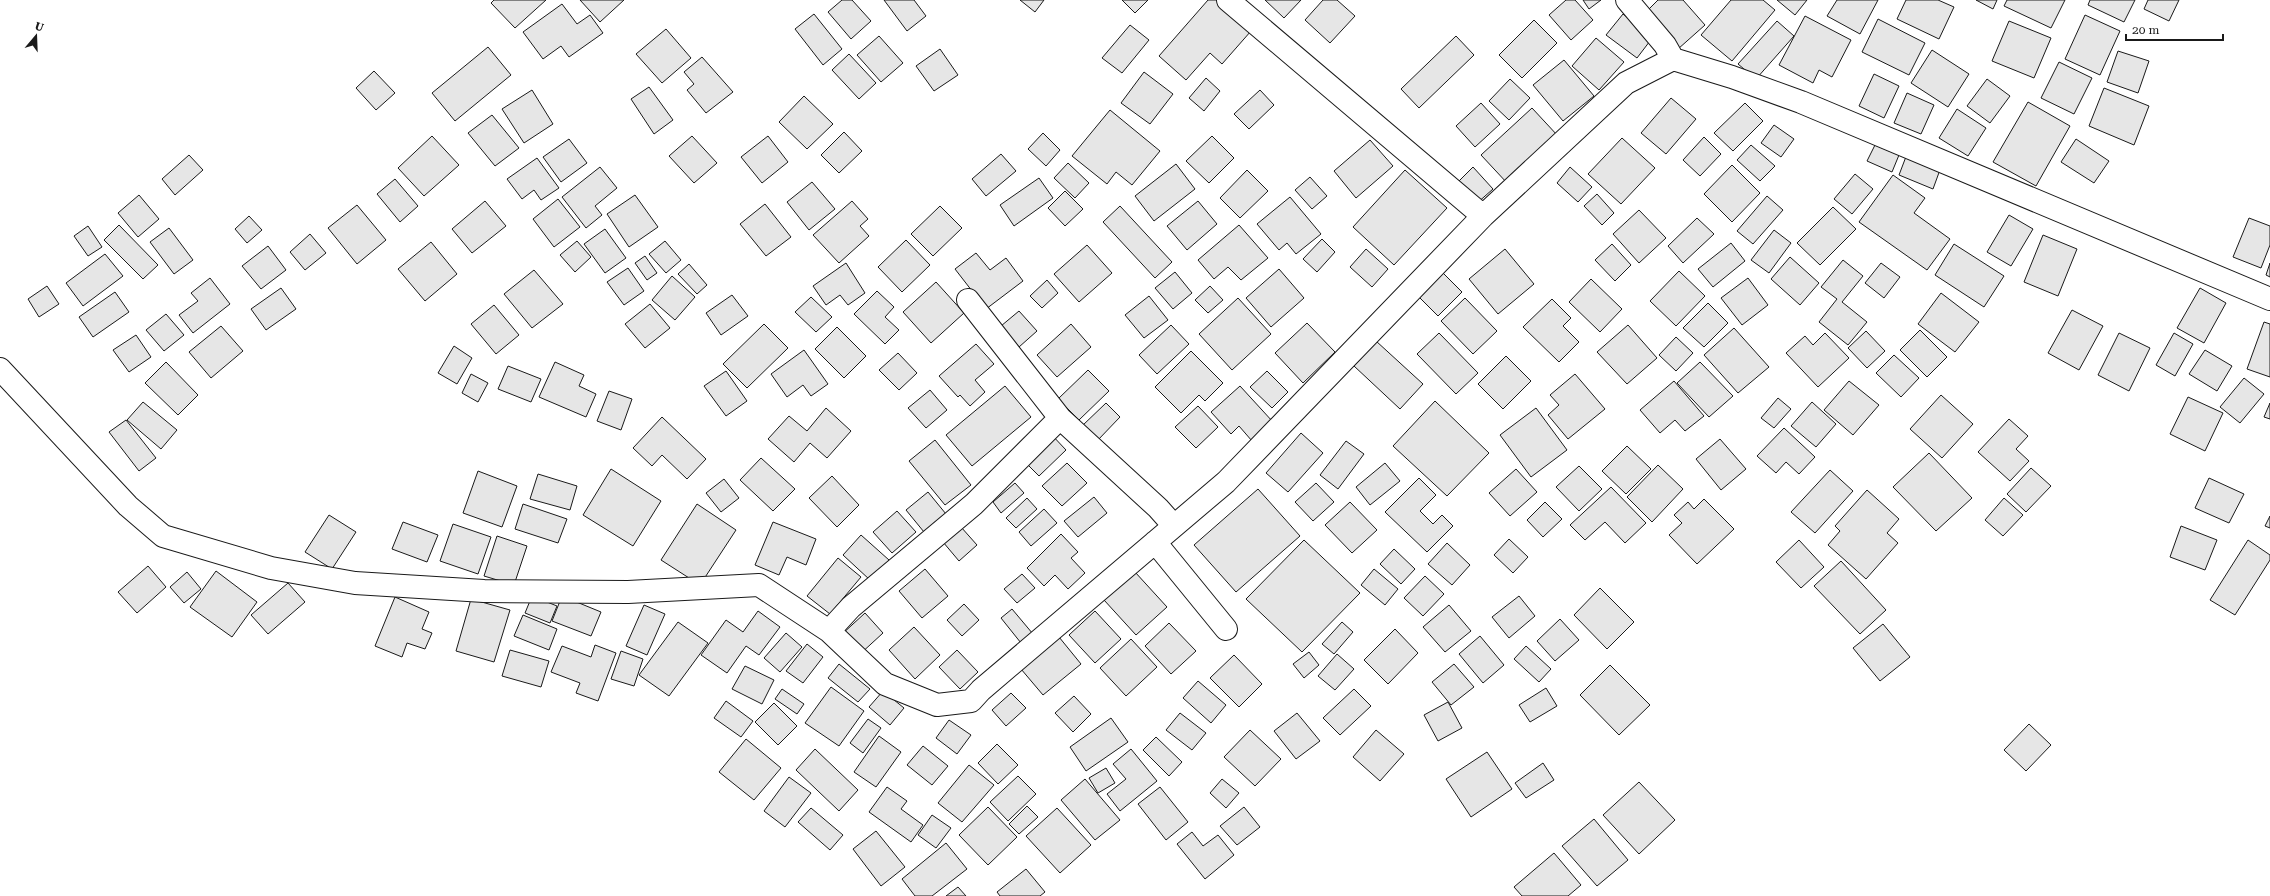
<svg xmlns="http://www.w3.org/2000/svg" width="2270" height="896" viewBox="0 0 2270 896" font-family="'Roboto Serif',serif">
  <rect width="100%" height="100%" fill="#fff"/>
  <!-- building -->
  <path fill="#e6e6e6" stroke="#1a1a1a" d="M494 0H546L515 28 491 3Z
    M580 0H624L600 22Z
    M842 0H852L871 21 851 39 828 12Z
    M884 0H914L926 16 907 31Z
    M1020 0H1044L1035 12Z
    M1122 0H1148L1135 13Z
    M1208 0H1216L1251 31 1222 64 1210 53 1186 80 1159 56Z
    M1265 0H1301L1284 18Z
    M1323 0H1337L1355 16 1330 43 1305 20Z
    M1566 0H1575L1593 20 1571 40 1549 15Z
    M1583 0H1601L1589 9Z
    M1658 0H1683L1705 25 1678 49 1645 13Z
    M1731 0H1763L1775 10 1732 61 1701 35Z
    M1777 0H1807L1795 15Z
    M1837 0H1878L1860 34 1827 16Z
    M1906 0H1938L1954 7 1939 39 1897 19Z
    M1976 0H1997L1993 9Z
    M2007 0H2065L2051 28 2004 6Z
    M2090 0H2135L2124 22 2088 5Z
    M2148 0H2179L2169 21 2144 9Z
    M562 4 577 24 590 15 603 33 569 57 561 46 543 59 523 32Z
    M814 14 842 49 823 65 795 29Z
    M1623 14 1653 37 1637 58 1606 35Z
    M2085 15 2120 31 2100 75 2065 59Z
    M1805 16 1851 40 1832 77 1819 70 1813 83 1779 65Z
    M1878 19 1925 43 1909 75 1862 52Z
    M1534 20 1557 43 1522 78 1499 55Z
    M1777 21 1794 36 1756 79 1738 64Z
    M2009 21 2051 38 2034 78 1992 61Z
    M1130 25 1149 40 1122 73 1102 58Z
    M666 29 691 58 662 83 636 54Z
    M879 36 903 63 881 82 857 55Z
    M1456 36 1474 55 1419 108 1401 89Z
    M1596 38 1624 62 1599 90 1572 66Z
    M488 47 511 75 455 121 432 93Z
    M940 49 958 75 934 91 916 66Z
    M1932 50 1969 74 1948 107 1911 83Z
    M2118 51 2149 61 2138 93 2107 82Z
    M849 54 876 83 859 99 832 70Z
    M702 57 733 92 706 113 687 90 694 84 684 72Z
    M1564 60 1594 96 1563 121 1533 85Z
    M2059 62 2092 78 2074 114 2041 98Z
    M374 71 395 93 376 110 356 88Z
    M1144 72 1173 94 1150 124 1121 103Z
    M1874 74 1899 86 1884 118 1859 106Z
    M1206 78 1220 91 1204 111 1189 98Z
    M1510 79 1530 98 1509 120 1489 101Z
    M1987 79 2010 96 1990 123 1967 106Z
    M649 87 673 120 654 134 631 99Z
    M2104 88 2149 106 2134 145 2089 126Z
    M532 90 553 124 524 143 502 109Z
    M1260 90 1274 105 1249 129 1234 114Z
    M1907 93 1934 105 1921 134 1894 123Z
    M804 96 833 124 807 149 779 122Z
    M1671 98 1696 119 1666 154 1641 133Z
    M2028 102 2070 126 2036 186 1993 162Z
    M1481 103 1500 124 1475 147 1456 126Z
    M1745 103 1763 121 1733 151 1714 133Z
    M1532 108 1558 136 1508 184 1481 155Z
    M1957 109 1986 128 1968 156 1939 138Z
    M1110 110 1160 151 1132 185 1116 172 1107 184 1072 156Z
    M492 115 519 148 495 166 468 133Z
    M1774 125 1794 139 1781 157 1761 143Z
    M844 132 862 151 839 173 821 155Z
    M1043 133 1060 150 1046 166 1028 149Z
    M432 136 459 165 424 196 398 168Z
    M692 136 717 163 694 183 669 156Z
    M768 136 788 162 762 183 741 157Z
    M1212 136 1234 158 1209 183 1186 161Z
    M1704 137 1721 154 1700 176 1683 160Z
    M1622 138 1655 168 1621 204 1588 174Z
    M569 139 587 163 561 182 543 157Z
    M2076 139 2109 161 2094 183 2061 162Z
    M1370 140 1393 166 1356 198 1334 171Z
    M1751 145 1775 166 1760 181 1737 160Z
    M1875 145 1899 155 1892 172 1867 161Z
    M1001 154 1016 171 986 196 972 179Z
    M1907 154 1941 167 1933 189 1899 175Z
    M189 155 203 170 175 195 162 179Z
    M537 158 559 188 541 200 534 190 522 199 507 179Z
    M1068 163 1089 183 1075 198 1054 178Z
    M1176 164 1195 189 1154 221 1135 196Z
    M1732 165 1760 193 1732 222 1704 194Z
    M600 167 617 188 595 206 602 215 586 228 562 197Z
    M1473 167 1493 189 1476 204 1457 183Z
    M1570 167 1592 187 1578 202 1557 183Z
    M1247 170 1268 191 1240 218 1220 198Z
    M1405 170 1447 208 1394 265 1353 227Z
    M1855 174 1873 189 1852 214 1834 199Z
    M1893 175 1925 198 1914 213 1950 239 1927 270 1859 222Z
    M1310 177 1327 196 1312 209 1295 190Z
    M1039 178 1053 198 1014 226 1000 205Z
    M395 179 418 206 400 222 377 194Z
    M812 182 835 209 809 230 787 202Z
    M1065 191 1083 209 1065 226 1048 208Z
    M1597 194 1614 213 1602 225 1584 206Z
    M139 195 159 219 138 237 118 213Z
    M635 195 658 227 629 247 607 214Z
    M1767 196 1783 210 1753 244 1737 231Z
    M1290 197 1321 234 1296 254 1287 243 1279 250 1257 224Z
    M558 199 580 227 554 247 533 219Z
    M485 201 506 226 472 253 452 229Z
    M852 201 868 219 860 226 869 236 839 263 813 235Z
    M1198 201 1217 224 1187 250 1167 226Z
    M765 204 791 237 766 256 740 224Z
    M357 205 386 240 357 264 328 228Z
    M940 206 962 228 933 256 911 234Z
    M1120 206 1172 262 1155 278 1103 222Z
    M1833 207 1856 229 1820 265 1797 243Z
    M1639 210 1666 238 1639 263 1613 234Z
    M2009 215 2033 229 2011 266 1987 252Z
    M249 216 262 230 247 243 235 229Z
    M1697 218 1714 234 1683 263 1668 246Z
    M2249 218 2270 226V245L2261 268 2233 257Z
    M119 225 158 265 143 279 104 240Z
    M1239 225 1268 258 1241 280 1228 267 1214 279 1198 260Z
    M88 226 102 247 88 256 74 236Z
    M169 228 193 260 174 274 150 242Z
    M605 229 626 258 605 273 584 244Z
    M1774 230 1791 243 1769 273 1751 260Z
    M310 234 326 253 305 270 290 252Z
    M2043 235 2077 249 2058 296 2024 282Z
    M1322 239 1335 252 1317 272 1303 259Z
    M906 240 930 265 902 292 878 267Z
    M577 241 591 257 575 272 560 255Z
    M665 241 681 260 666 273 649 254Z
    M431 242 457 274 425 301 398 269Z
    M1731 243 1745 261 1713 287 1698 269Z
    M1612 244 1631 265 1615 281 1595 260Z
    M1954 244 2004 276 1984 307 1935 275Z
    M1087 245 1112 273 1079 302 1054 274Z
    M268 246 286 270 261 289 242 266Z
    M1366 249 1388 269 1372 287 1350 267Z
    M1505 249 1534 284 1498 314 1469 279Z
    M976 253 990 270 1006 258 1023 281 986 309 955 269Z
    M105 254 123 276 83 306 66 283Z
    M645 256 657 273 647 280 635 263Z
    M1790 257 1819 283 1800 305 1771 279Z
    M1843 260 1863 276 1842 302 1867 322 1848 345 1819 322 1837 299 1821 287Z
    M846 263 865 293 848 305 840 295 826 305 813 286Z
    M1881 263 1900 277 1884 298 1865 283Z
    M2270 263V277L2266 275Z
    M689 264 707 285 697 294 678 274Z
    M628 268 644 291 624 305 607 282Z
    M1279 269 1304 298 1271 327 1246 298Z
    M534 270 563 304 532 328 504 294Z
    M1440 270 1462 292 1438 316 1416 294Z
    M1679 271 1705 296 1676 326 1650 301Z
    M1175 272 1192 293 1173 309 1155 288Z
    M672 276 695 297 675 320 652 300Z
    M210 278 230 304 193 333 179 315 198 301 191 293Z
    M1748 278 1768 305 1742 325 1721 298Z
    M1591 279 1622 309 1600 332 1569 302Z
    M1047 280 1058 293 1042 308 1030 296Z
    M936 282 964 313 931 343 903 312Z
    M47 286 59 304 39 317 28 299Z
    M1210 286 1223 300 1208 313 1195 300Z
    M281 288 296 309 266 330 251 309Z
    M2200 288 2226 303 2204 343 2177 328Z
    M877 291 894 307 885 317 899 330 885 344 854 314Z
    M115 292 129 312 93 337 79 317Z
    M1941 293 1979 322 1955 352 1918 324Z
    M732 295 748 316 721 335 706 313Z
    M1149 296 1168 320 1144 338 1125 315Z
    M811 297 832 317 816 332 795 312Z
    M1238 298 1271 334 1232 370 1199 334Z
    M1465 298 1497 331 1473 354 1441 321Z
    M1552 299 1571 318 1563 326 1579 342 1559 362 1523 327Z
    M1708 303 1728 323 1704 347 1683 328Z
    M650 304 670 328 645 348 625 324Z
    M494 305 519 335 496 354 471 324Z
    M2072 310 2103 326 2079 370 2048 353Z
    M1019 311 1037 331 1019 347 1001 326Z
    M166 314 184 335 164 351 146 330Z
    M2264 322 2270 324V377L2247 369Z
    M1307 323 1335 352 1303 383 1275 353Z
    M764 324 788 348 747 388 723 364Z
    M1071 324 1091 347 1057 377 1037 355Z
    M1171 325 1189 344 1157 374 1139 355Z
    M1628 325 1657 358 1627 384 1597 352Z
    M221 326 243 351 211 378 189 352Z
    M837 327 866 356 844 378 815 349Z
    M1734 328 1769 367 1738 393 1704 355Z
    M1920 330 1947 357 1927 377 1900 350Z
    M1866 331 1885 351 1867 368 1848 348Z
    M1439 333 1478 373 1456 394 1417 354Z
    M1825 333 1849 358 1818 387 1786 353 1805 336 1813 345Z
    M2119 333 2150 348 2129 391 2098 375Z
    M2174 333 2193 344 2175 376 2156 365Z
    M136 335 151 357 129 372 113 350Z
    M1676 337 1693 353 1676 371 1659 355Z
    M1376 341 1423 384 1400 409 1354 366Z
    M976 344 994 364 975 380 985 392 970 406 960 395 958 397 939 376Z
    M454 346 472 358 457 384 438 373Z
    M804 350 828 384 811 396 803 385 787 397 771 374Z
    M2205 350 2232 366 2217 391 2189 374Z
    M1191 351 1223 383 1205 401 1199 395 1181 413 1155 387Z
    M898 353 917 373 899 390 879 370Z
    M1894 355 1919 378 1901 397 1876 373Z
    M1506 356 1531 381 1503 409 1478 384Z
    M166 362 198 395 178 415 145 383Z
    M555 362 584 375 579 386 596 394 586 417 539 397Z
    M1700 362 1733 396 1709 417 1677 383Z
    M508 366 541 379 531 402 498 389Z
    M1088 370 1109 391 1079 420 1058 399Z
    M726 371 747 401 726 416 704 386Z
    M1267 371 1288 392 1272 408 1250 387Z
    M471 374 488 383 478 402 462 393Z
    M1575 374 1605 409 1568 439 1548 415 1559 405 1550 395Z
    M2244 378 2264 394 2240 423 2220 407Z
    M1674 381 1704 416 1685 431 1675 420 1660 433 1640 410Z
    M1849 381 1879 405 1853 435 1824 410Z
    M1005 386 1031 417 972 466 946 435Z
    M1240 386 1273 422 1252 441 1239 426 1231 434 1211 412Z
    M930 390 947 410 926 428 908 408Z
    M609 391 632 399 621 430 597 421Z
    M1941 395 1973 424 1942 458 1910 429Z
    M2188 397 2223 413 2205 451 2170 434Z
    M1778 398 1791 409 1774 428 1761 418Z
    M1435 401 1489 453 1447 496 1393 446Z
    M143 402 177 430 161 449 127 420Z
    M1812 402 1836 424 1816 447 1791 426Z
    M1106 403 1120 417 1097 441 1082 426Z
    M2270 403V419L2264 417Z
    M1198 406 1218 427 1196 448 1175 427Z
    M826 408 851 431 827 458 810 443 794 462 768 439 789 416 807 431Z
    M1536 408 1567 450 1531 477 1500 435Z
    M662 417 706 459 687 479 662 455 652 466 633 448Z
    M2009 419 2028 436 2016 449 2029 461 2010 481 1978 452Z
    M126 420 156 458 139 471 109 432Z
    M1784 428 1815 457 1799 474 1786 462 1776 473 1757 456Z
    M1050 433 1066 450 1039 476 1022 459Z
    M1301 433 1323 453 1288 492 1266 473Z
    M1720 439 1746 469 1721 490 1696 459Z
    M935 440 971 485 945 505 909 461Z
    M1346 441 1364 454 1338 489 1320 475Z
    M1627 446 1651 469 1626 494 1602 471Z
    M1929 453 1972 498 1936 531 1893 487Z
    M761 458 795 489 773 511 740 480Z
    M1067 463 1087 483 1062 506 1042 486Z
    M1385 463 1400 481 1370 505 1356 487Z
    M1658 465 1683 489 1652 522 1627 497Z
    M1579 466 1602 489 1579 511 1556 487Z
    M2031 468 2051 486 2026 512 2007 494Z
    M611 469 661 501 633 546 583 515Z
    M1516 469 1537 492 1510 516 1489 493Z
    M1830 470 1853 491 1815 533 1791 512Z
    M478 471 517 486 502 527 463 513Z
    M538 474 577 486 570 510 530 499Z
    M832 476 859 505 837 527 809 498Z
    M1419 478 1436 495 1420 511 1433 524 1442 515 1453 526 1427 552 1385 512Z
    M2209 478 2244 494 2229 523 2195 508Z
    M724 479 739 498 721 512 706 493Z
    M1015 483 1024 493 1001 513 993 502Z
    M1316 483 1334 502 1313 521 1295 502Z
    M1611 487 1646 523 1625 543 1605 522 1585 540 1570 525Z
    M1258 489 1300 536 1236 592 1194 545Z
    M1867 490 1899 519 1887 533 1898 543 1866 579 1828 545 1840 531 1835 526Z
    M928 492 946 514 924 532 906 510Z
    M1094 497 1107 513 1078 537 1064 521Z
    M1027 498 1037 509 1016 528 1006 518Z
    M2004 498 2023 515 2003 536 1985 520Z
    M1704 499 1734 529 1697 564 1669 535 1682 523 1674 515 1688 502 1694 509Z
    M1350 502 1377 530 1352 553 1325 525Z
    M1545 502 1562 519 1543 537 1527 520Z
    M523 504 567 519 558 543 515 529Z
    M697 504 736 530 700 585 661 560Z
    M1044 509 1057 523 1031 546 1019 532Z
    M897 511 916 532 892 553 873 532Z
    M329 515 356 532 332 569 305 552Z
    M2270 516V528L2265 526Z
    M403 522 438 535 427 562 392 549Z
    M773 522 816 539 806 565 787 557 779 575 755 565Z
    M453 524 491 537 478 574 440 561Z
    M2181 526 2217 540 2205 570 2170 557Z
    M961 527 977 545 959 561 943 542Z
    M1061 534 1078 552 1071 558 1085 573 1068 589 1055 575 1044 586 1027 568Z
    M861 535 889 560 870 580 843 555Z
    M497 536 527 546 514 585 484 576Z
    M1509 539 1528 557 1513 573 1494 555Z
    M1304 540 1360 593 1302 652 1246 599Z
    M1799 540 1824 567 1801 588 1776 562Z
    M2248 540 2270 555V560L2235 615 2210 600Z
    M1447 543 1470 565 1452 585 1428 564Z
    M1394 549 1415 569 1401 584 1380 564Z
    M838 558 861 577 830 614 807 596Z
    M1841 561 1886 610 1860 634 1814 586Z
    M148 566 166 587 137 613 118 592Z
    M925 569 948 596 922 618 899 591Z
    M1374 569 1398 589 1385 605 1361 585Z
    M216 571 257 602 232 637 190 607Z
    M187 572 201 589 184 603 170 587Z
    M1135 572 1167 607 1136 635 1104 600Z
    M1022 574 1035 588 1017 603 1004 589Z
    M1425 576 1444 594 1423 616 1404 598Z
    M288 583 305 602 268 634 251 615Z
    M1600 588 1634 622 1607 649 1574 615Z
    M532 596 557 606 550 623 525 613Z
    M562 596 601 612 591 636 552 621Z
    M1519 596 1535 616 1509 638 1492 617Z
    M395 597 429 612 422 629 432 633 425 649 407 643 402 657 375 646Z
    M471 599 510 610 494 662 456 651Z
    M964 604 979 620 962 636 947 620Z
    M644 605 665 614 647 655 626 646Z
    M1449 605 1471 631 1445 652 1423 627Z
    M1012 609 1033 634 1021 643 1001 618Z
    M758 611 780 627 759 655 746 646 727 673 701 655 726 620 743 632Z
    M1095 611 1121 639 1095 663 1069 635Z
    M865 613 883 633 859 655 840 636Z
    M523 615 557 629 549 650 514 636Z
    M1560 619 1579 640 1555 661 1537 641Z
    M678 622 708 643 669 696 639 675Z
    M1342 622 1353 632 1334 654 1322 644Z
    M1169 623 1196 651 1171 674 1145 646Z
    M1883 624 1910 657 1880 681 1853 648Z
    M914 627 940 655 915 679 889 650Z
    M1395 629 1418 653 1388 684 1364 660Z
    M786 633 802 647 780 672 764 658Z
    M1480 636 1504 665 1483 683 1459 654Z
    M1059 637 1081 664 1043 695 1021 669Z
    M1131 639 1157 667 1126 696 1100 668Z
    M807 644 823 657 803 683 786 671Z
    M595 645 616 653 598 701 576 693 580 683 551 672 562 646 591 657Z
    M1526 646 1551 669 1539 682 1514 659Z
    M510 650 549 661 541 687 502 676Z
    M957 650 978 672 960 689 939 667Z
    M621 651 643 659 634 686 611 679Z
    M1309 652 1319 665 1304 678 1293 664Z
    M1337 654 1354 669 1335 690 1318 676Z
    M1234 655 1262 684 1239 707 1210 678Z
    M839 664 870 689 858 702 828 678Z
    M1454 664 1474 687 1451 705 1432 682Z
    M1610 665 1650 705 1619 735 1580 695Z
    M745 666 774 680 762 704 732 689Z
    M1198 681 1226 705 1211 723 1183 698Z
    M831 687 864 711 839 746 805 723Z
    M1546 688 1557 706 1530 722 1519 705Z
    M782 689 804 704 797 714 775 699Z
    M1354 689 1371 706 1340 735 1323 718Z
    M883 691 904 708 890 725 869 707Z
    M1011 693 1026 708 1006 726 992 710Z
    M1074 696 1091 714 1073 732 1055 713Z
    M726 701 753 721 741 737 714 718Z
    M1448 702 1462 728 1438 741 1424 715Z
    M774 703 797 726 778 745 755 722Z
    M1180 713 1206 733 1192 750 1166 730Z
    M1297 713 1320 741 1296 759 1274 731Z
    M1111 718 1128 742 1086 771 1070 747Z
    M868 719 881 728 863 753 850 743Z
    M949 720 971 735 957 754 936 738Z
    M2029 724 2051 745 2026 771 2004 750Z
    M1250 730 1281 759 1255 786 1224 757Z
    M1376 730 1404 754 1380 781 1353 757Z
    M879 736 901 752 876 787 854 772Z
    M1156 737 1182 762 1169 776 1143 750Z
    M746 739 781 768 754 800 719 772Z
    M997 744 1018 765 998 784 978 763Z
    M923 746 948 766 932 785 907 765Z
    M815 749 858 790 839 811 796 770Z
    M1131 749 1157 781 1120 811 1107 794 1126 779 1113 764Z
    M1487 752 1512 789 1471 817 1446 779Z
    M1543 763 1554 780 1526 798 1515 783Z
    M969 765 994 785 962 822 938 803Z
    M1106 768 1115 783 1098 793 1089 778Z
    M1018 776 1036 794 1008 821 990 802Z
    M789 777 811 793 785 827 764 811Z
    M1085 779 1120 820 1095 840 1061 800Z
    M1222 779 1239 793 1226 808 1210 793Z
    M1639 782 1675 820 1639 854 1603 815Z
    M887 787 907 801 901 809 923 825 911 842 869 812Z
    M1160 787 1188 822 1166 840 1138 804Z
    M1027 806 1038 817 1019 834 1009 824Z
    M988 807 1017 837 988 865 959 835Z
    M1244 807 1260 827 1237 845 1220 826Z
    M811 808 843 835 830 850 798 822Z
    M1057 808 1091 845 1060 873 1026 836Z
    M932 815 951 828 936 848 918 835Z
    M1594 819 1628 860 1597 886 1562 846Z
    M876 831 905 867 881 886 853 849Z
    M1192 832 1203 846 1218 835 1234 855 1205 879 1177 844Z
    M946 843 967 869 932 896H915L902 879Z
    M1554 853 1581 885 1568 896H1522L1514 887Z
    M1026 869 1045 892 1040 896H1000L997 892Z
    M958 887 966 896H946Z"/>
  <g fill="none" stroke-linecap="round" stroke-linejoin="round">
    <!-- minor casing -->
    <g stroke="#1a1a1a" stroke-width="24">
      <path id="minor" d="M1228 0 1483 216
        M1627 0 1665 45 1673 59
        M968 300 1060 418 1158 508 1174 526
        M0 369 128 506 163 536 271 568 355 583 484 591 628 592 759 585 829 631 885 684 937 705 971 701 981 690 1226 482 1483 216 1626 83 1673 59 1732 77 1801 102 2270 299
        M1155 542 1226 629
        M829 631 851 607 974 504 1060 418"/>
    </g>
    <!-- minor -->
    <use href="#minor" stroke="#fff" stroke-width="22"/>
  </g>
  <!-- north arrow -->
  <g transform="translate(36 36) rotate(19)" stroke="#ffffff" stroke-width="3" paint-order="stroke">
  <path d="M0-3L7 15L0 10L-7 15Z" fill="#1a1a1a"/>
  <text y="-6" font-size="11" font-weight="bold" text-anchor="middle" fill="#1a1a1a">U</text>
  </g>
  <!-- scale -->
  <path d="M2126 34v6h97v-6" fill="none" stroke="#1a1a1a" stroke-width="2"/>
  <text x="2132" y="34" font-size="12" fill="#1a1a1a" stroke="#ffffff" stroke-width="3" paint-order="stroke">20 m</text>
</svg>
